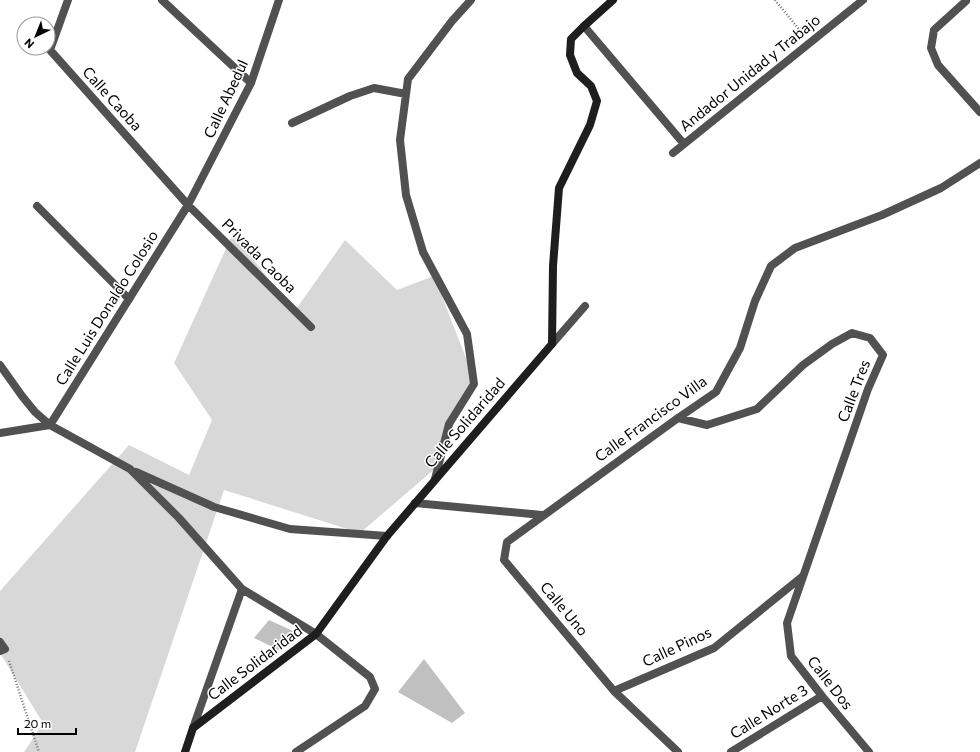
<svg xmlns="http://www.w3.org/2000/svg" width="980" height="752" viewBox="0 0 980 752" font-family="Commissioner,sans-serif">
  <rect width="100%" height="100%" fill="#fff"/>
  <!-- green -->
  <path fill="#d8d8d8" d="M233 233 294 312 345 240 397 290 434 276 473 376 437 467 360 533 224 490 135 752H24L43 723 0 653V591L129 445 189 475 212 420 174 363Z"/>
  <!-- building -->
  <path fill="#c0c0c0" d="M269 620 293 631 279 650 254 638Z
    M424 659 465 713 452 723 398 692Z"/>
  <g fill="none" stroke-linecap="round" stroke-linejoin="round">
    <!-- path -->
    <path stroke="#737373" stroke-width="2.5" stroke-dasharray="1 2" stroke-linecap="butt" d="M775 0 802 33
      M9 661 39 752"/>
    <!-- pedestrian -->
    <path stroke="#515151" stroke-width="8" d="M37 206 129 299"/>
    <!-- minor -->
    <path stroke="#515151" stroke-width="8" d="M68 0 50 50 188 205 311 327
      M162 0 251 83
      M966 1 934 30 931 48 938 65 980 112
      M584 26 684 144
      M292 123 350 96 374 88 406 94
      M673 153 863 0
      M552 344 585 306
      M0 365 22 396 35 412 50 425 130 469 179 518 242 589 316 634 370 677 375 689 365 706 296 752
      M678 418 707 425 757 409 803 365 832 344 852 333 870 338 883 355 868 389 787 623 791 656 822 696 869 752
      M0 433 50 425 188 205 251 83 279 0
      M136 472 214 507 290 529 387 536
      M435 479 449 424 474 384 467 334 423 252 406 195 400 140 408 79 452 21 471 0
      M415 503 542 515
      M0 642 5 649 0 651
      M614 691 714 648 803 576
      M193 728 242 589
      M678 752 614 691 504 560 507 542 678 418 716 392 740 348 755 301 771 266 795 248 882 215 941 188 980 163
      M731 752 822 696"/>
    <!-- secondary -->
    <path stroke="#1e1e1e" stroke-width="8" d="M185 752 193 728 316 634 387 536 552 344 553 266 559 188 590 125 597 101 591 86 577 73 570 55 571 39 584 26 613 0"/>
  </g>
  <g text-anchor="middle" stroke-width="3" stroke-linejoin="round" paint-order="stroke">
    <!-- street labels -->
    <g font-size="15" fill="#000" stroke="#fff">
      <text transform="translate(750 73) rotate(-39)" y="5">Andador Unidad y Trabajo</text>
      <text transform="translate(112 99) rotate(48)" y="5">Calle Caoba</text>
      <text transform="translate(226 99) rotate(-65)" y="5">Calle Abedul</text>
      <text transform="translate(259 256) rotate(45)" y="5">Privada Caoba</text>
      <text transform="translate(107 308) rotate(-58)" y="5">Calle Luis Donaldo Colosio</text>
      <text transform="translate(854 391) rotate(-69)" y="5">Calle Tres</text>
      <text transform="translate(651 419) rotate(-36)" y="5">Calle Francisco Villa</text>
      <text transform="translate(465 423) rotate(-49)" y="5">Calle Solidaridad</text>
      <text transform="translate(564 609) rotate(50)" y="5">Calle Uno</text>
      <text transform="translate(677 647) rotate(-25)" y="5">Calle Pinos</text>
      <text transform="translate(255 663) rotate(-37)" y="5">Calle Solidaridad</text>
      <text transform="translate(830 683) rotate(52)" y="5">Calle Dos</text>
      <text transform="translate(769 712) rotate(-32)" y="5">Calle Norte 3</text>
    </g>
  </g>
  <!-- north arrow -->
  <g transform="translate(36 36) rotate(223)"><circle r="19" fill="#ffffff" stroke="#999999"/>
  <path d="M0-3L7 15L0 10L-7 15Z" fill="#000000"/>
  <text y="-6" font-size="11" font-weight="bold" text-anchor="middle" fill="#000000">N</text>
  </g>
  <!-- scale -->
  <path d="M18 728v6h58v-6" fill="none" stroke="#000000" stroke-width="2"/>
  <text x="24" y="728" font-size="12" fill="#000000" stroke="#ffffff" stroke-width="3" paint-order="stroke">20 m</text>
</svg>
